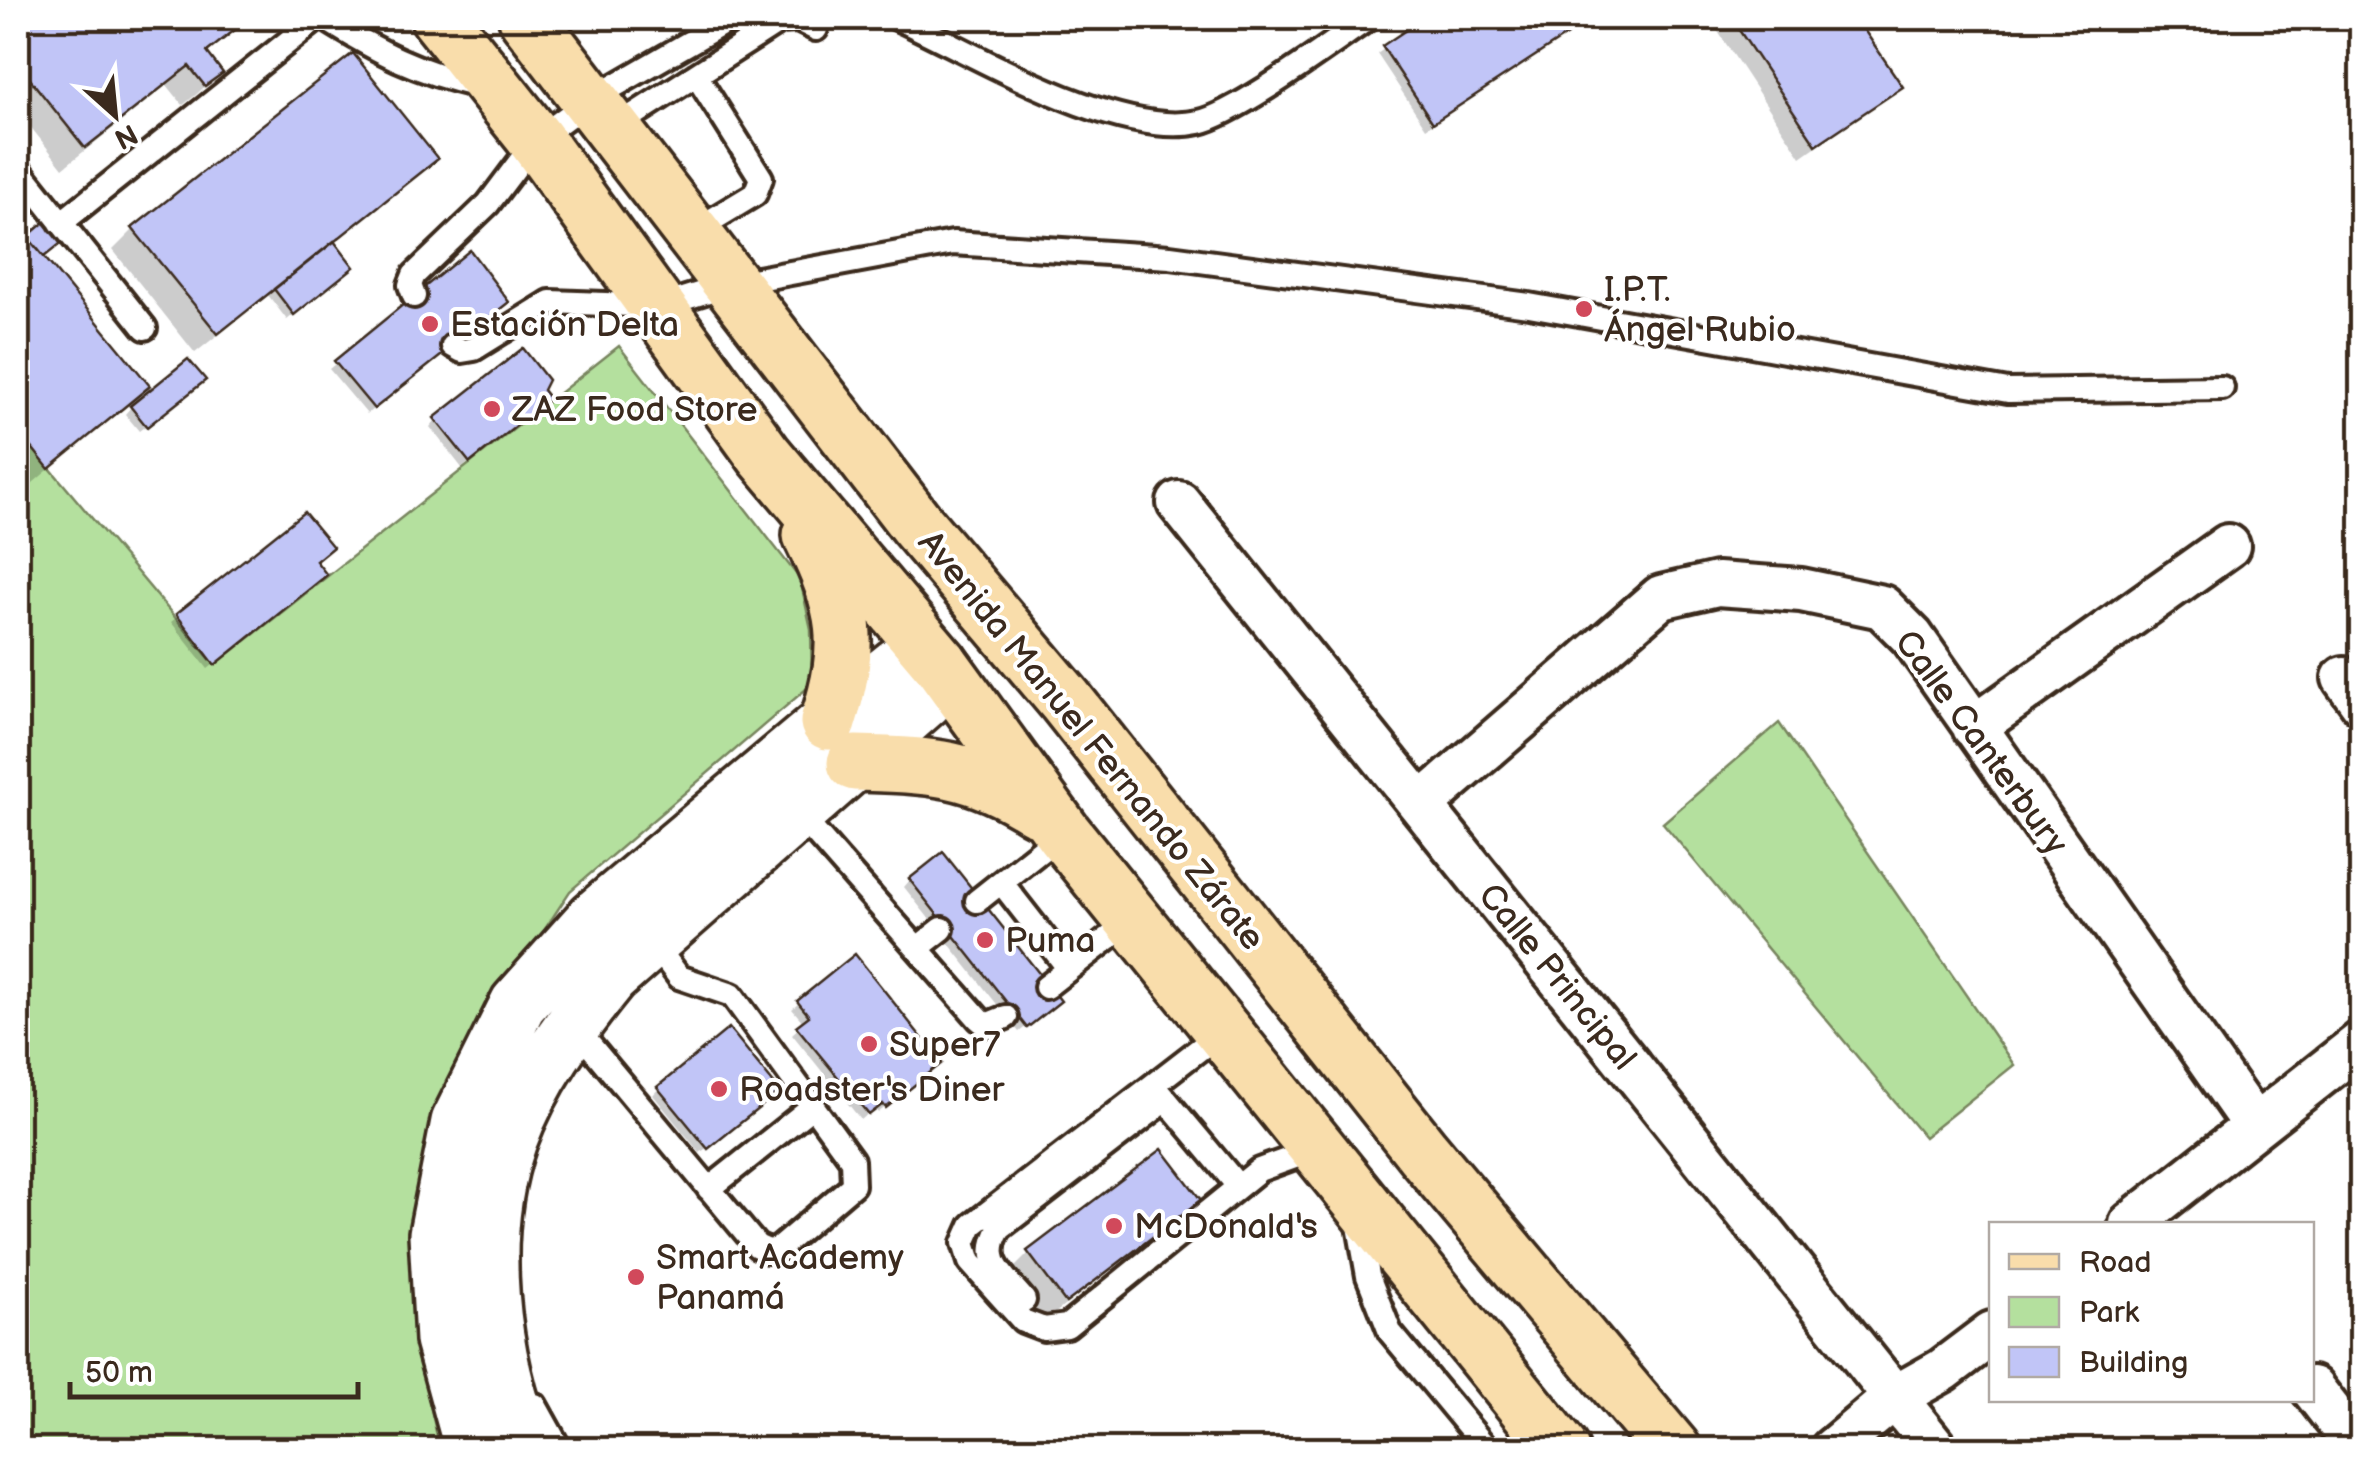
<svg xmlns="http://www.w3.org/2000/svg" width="2379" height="1467" viewBox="0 0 2379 1467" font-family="'Balsamiq Sans',sans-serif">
  <rect width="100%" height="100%" fill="#fff"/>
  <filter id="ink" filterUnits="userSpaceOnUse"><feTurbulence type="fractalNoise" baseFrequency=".01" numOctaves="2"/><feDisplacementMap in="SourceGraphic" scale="20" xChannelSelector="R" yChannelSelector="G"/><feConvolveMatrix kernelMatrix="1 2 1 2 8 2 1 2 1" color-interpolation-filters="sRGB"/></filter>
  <g filter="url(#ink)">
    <!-- green -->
    <path fill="#b4e09e" stroke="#78855e" stroke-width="2.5" d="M619 346 800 579 811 629 812 684 570 891 452 1070 412 1237 417 1346 440 1449H18V430L215 665Z
      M1779 723 2014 1065 1924 1137 1663 823Z"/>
    <!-- shadow -->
    <path fill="#0003" d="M18 18H252L205 55 219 72 198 93 183 105 167 85 63 168 18 111Z
      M1428 18H1592L1426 128 1377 54Z
      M1709 18H1853L1900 87 1801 157Z
      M435 159 333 244 345 273 287 320 268 295 195 353 113 250 134 229Z
      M18 229 147 386 27 488 18 477Z
      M469 254 499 308 367 414 329 369Z
      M196 386 139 431 125 414 131 407Z
      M540 390V405L462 468 430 427 436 420Z
      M304 515 317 581 208 669 171 622Z
      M910 880 1052 1007 1019 1032 904 887Z
      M799 1003 933 1069 878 1113 875 1108 861 1120 792 1034 804 1023 792 1009Z
      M659 1088 771 1097 700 1153 653 1095Z
      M1198 1199 1044 1322 1008 1274 1029 1253Z"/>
    <!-- building -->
    <path fill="#c1c5f7" stroke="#3b2a1e" stroke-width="2.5" d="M18 18H250L207 52 223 73 205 86 189 66 85 148 18 64Z
      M1424 18H1593L1433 123 1382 46Z
      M1731 18H1856L1903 87 1816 145Z
      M353 53 438 159 218 334 132 228Z
      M48 219 65 240 44 257 27 237Z
      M18 225 150 386 49 469 18 430Z
      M334 241 354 267 294 315 274 289Z
      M470 250 509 302 374 409 334 361Z
      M523 348 548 380 543 390 550 399 470 463 434 418Z
      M188 359 206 380 147 427 130 406Z
      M304 512 333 547 316 561 327 575 215 665 176 614Z
      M943 852 1061 1001 1027 1028 909 879Z
      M855 954 942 1063 886 1108 883 1104 869 1115 796 1026 809 1016 797 1001Z
      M729 1028 780 1091 708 1149 657 1087Z
      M1162 1149 1201 1200 1066 1303 1027 1251Z"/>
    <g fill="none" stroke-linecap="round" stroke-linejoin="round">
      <!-- lane casing -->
      <g stroke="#3b2a1e" stroke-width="30">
        <path id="lane" d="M324 18C378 52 417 72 479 86
          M897 18C974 53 1116 140 1199 122 1238 113 1332 43 1369 18
          M612 129 780 21 798 20 816 29
          M18 168 145 328
          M61 223 318 18
          M692 232 755 194 761 178 696 75
          M414 296 410 285 414 275 488 204 536 140 590 100 732 18
          M453 346 462 351 474 349 550 302 660 306 731 284 953 243 1170 257 1529 305 2008 391 2222 388
          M798 813 979 1019 986 1025 1006 1017
          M1001 882 1069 969
          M977 901 1063 833
          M919 947 942 929
          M1046 987 1133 919
          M574 1026 757 1246 768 1251 778 1249 853 1185 852 1160 732 995 679 977 652 941
          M1223 1031 972 1225 964 1243 970 1262 1023 1321 1044 1329 1067 1326 1259 1170 1317 1149
          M1157 1089 1238 1186
          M709 1189 813 1106
          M1358 1220 1368 1276 1390 1332 1488 1450
          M1024 1300C1004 1276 980 1260 1000 1228L1166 1100
          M535 1405 560 1450"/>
      </g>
      <!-- street casing -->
      <g stroke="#3b2a1e" stroke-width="50">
        <path id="street" d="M1179 503 1937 1450
          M2344 678 2362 703
          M1974 727 2228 546
          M1421 805 1661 597 1717 584 1801 590 1882 607 1912 637 2254 1125
          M2131 1224 2362 1042
          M2312 1388 2360 1450
          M1832 1450 1895 1397 1943 1370 1992 1333"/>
      </g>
      <!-- secondary casing -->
      <g stroke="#3b2a1e" stroke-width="62">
        <path id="secondary" d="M473 1450 443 1340 437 1234 459 1122 518 1004 595 918 828 722 897 666 940 663 926 699 610 977C570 1026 531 1080 509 1140 475 1237 490 1356 527 1450"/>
      </g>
      <!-- primary casing -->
      <g stroke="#3b2a1e" stroke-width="62">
        <path id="primary" d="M439 18 536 140 764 455 940 663 1063 833 1561 1450
          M527 18 917 525 1065 700 1422 1151 1673 1450
          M811 535C847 609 853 642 828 722
          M855 763C930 765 972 766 1037 808"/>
      </g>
      <!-- lane -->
      <use href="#lane" stroke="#fff" stroke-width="22"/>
      <!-- street -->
      <use href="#street" stroke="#fff" stroke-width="42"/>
      <!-- secondary -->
      <use href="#secondary" stroke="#fff" stroke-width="55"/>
      <!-- primary -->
      <use href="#primary" stroke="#f9ddab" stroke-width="55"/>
    </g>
  </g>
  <!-- markers -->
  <g fill="#d1495b" stroke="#fff" stroke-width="4">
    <circle cx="1584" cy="309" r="10"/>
    <circle cx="430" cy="324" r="10"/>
    <circle cx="492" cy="409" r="10"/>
    <circle cx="985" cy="940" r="10"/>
    <circle cx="869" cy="1044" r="10"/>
    <circle cx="719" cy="1089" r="10"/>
    <circle cx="1114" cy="1226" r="10"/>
    <circle cx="636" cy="1277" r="10"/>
  </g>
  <g text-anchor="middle" stroke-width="8" stroke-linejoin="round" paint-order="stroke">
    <!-- poi labels -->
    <g font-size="35" fill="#3b2a1e" stroke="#fff" text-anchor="start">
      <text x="1604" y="301">I.P.T.<tspan x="1604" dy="40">Ángel Rubio</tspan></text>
      <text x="450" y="336">Estación Delta</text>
      <text x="512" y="421">ZAZ Food Store</text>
      <text x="1005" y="952">Puma</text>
      <text x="889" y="1056">Super7</text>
      <text x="739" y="1101">Roadster's Diner</text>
      <text x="1134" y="1238">McDonald's</text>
      <text x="656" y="1269">Smart Academy<tspan x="656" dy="40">Panamá</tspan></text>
    </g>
    <!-- street labels -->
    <g font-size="35" fill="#3b2a1e" stroke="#fff">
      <text transform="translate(1092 740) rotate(51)" y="12">Avenida Manuel Fernando Zárate</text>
      <text transform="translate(1982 742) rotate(54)" y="12">Calle Canterbury</text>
      <text transform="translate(1558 976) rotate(51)" y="12">Calle Principal</text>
    </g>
  </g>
  <!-- margin -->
  <rect width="2379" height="1467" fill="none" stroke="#fff" stroke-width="60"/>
  <rect x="30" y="30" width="2319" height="1407" fill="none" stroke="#3b2a1e" stroke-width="4" filter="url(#ink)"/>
  <!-- legend -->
  <rect x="1989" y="1222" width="325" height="180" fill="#ffffff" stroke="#b1aaa5" stroke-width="2.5"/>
  <rect x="2009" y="1254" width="50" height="15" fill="#f9ddab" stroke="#b1aaa5" stroke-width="2.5"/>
  <text x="2079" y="1272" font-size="30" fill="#3b2a1e">Road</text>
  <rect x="2009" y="1297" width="50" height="30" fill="#b4e09e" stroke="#b1aaa5" stroke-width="2.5"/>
  <text x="2079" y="1322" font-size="30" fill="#3b2a1e">Park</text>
  <rect x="2009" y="1347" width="50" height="30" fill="#c1c5f7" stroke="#b1aaa5" stroke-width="2.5"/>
  <text x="2079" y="1372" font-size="30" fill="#3b2a1e">Building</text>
  <!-- north arrow -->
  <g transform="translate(115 115) rotate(153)" stroke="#ffffff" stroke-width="8" paint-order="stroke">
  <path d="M0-8L18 38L0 25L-18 38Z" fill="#3b2a1e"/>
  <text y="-15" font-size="28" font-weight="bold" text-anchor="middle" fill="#3b2a1e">N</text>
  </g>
  <!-- scale -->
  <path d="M70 1382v15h288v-15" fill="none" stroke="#3b2a1e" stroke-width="5"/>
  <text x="85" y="1382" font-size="30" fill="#3b2a1e" stroke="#ffffff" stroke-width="8" paint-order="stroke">50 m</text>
</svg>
